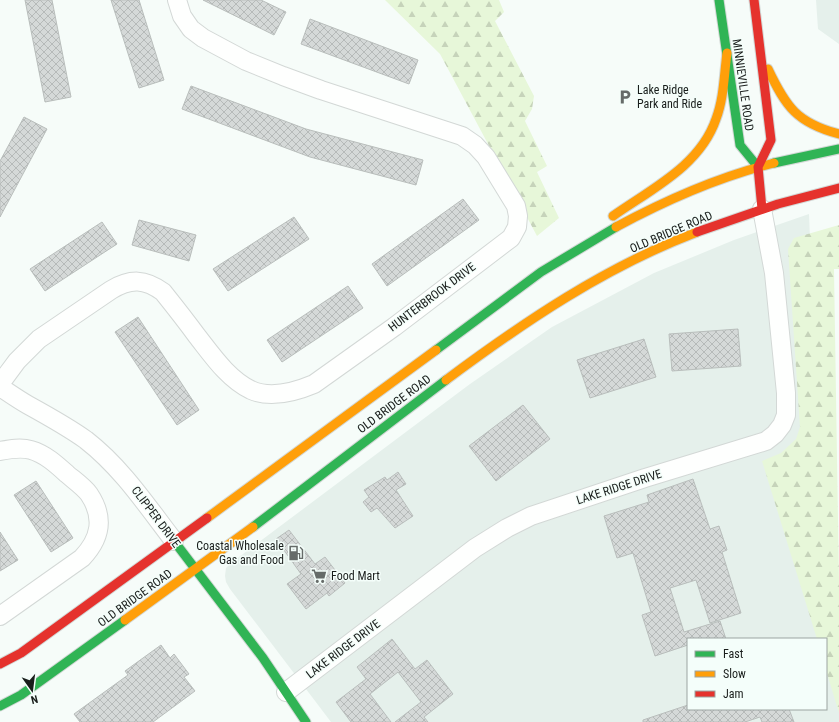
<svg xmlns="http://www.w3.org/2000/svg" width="839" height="722" viewBox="0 0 839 722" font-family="'Roboto Condensed',sans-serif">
  <defs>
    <pattern id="forest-firs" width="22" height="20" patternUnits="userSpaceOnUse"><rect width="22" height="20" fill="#e7f7d9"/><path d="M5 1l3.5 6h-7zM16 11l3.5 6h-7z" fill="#c6d3ba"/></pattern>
    <pattern id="building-cross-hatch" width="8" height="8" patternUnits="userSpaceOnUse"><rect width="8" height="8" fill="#d5d9d8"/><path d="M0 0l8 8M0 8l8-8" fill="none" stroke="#b6bab9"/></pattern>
  </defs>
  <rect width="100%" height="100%" fill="#f6fcf9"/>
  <!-- built -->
  <path fill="#e5f0eb" d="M816 0H839V44L818 29Z
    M809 214 819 461 823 639H688V709H826V648L839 692V722H331L230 589 226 582 225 576 226 568 231 563 470 384 552 327 654 273 734 240Z"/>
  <!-- forest -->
  <path fill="url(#forest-firs)" d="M385 0H499L504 12 495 21 534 96 532 109 525 121 547 166 537 172 559 218 537 236 440 54Z
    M839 225V269H834L839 582V713L826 670V639H817L762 461 781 453 796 439 800 427 788 249 794 238Z"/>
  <!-- building -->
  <path fill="url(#building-cross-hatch)" stroke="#b9bebc" d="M25 0H52L71 97 45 102Z
    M111 0H139L164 80 139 88Z
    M203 0H261L286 12 274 35Z
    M310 19 418 60 409 84 301 44Z
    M191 86 306 129 423 160 416 185 310 157 182 109Z
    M24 117 47 129 0 217V161Z
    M463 199 479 220 387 286 372 264Z
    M294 217 309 239 228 291 213 269Z
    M139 220 196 235 189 261 132 245Z
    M102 222 117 244 45 291 30 269Z
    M348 286 363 308 282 362 267 340Z
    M138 317 199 410 177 425 115 332Z
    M738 329 741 366 672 371 669 334Z
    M644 339 656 377 590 398 577 360Z
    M523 405 550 439 496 481 469 446Z
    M398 472 406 484 396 490 413 516 395 528 377 508 371 512 363 502 369 497 364 490 385 477 387 480Z
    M693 479 710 529 719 526 727 550 722 552 741 613 710 623 696 580 670 588 684 632 720 621 726 639H688V645L655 656 642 615 651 612 633 553 617 558 604 516 649 502 647 495Z
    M36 481 73 538 51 552 14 495Z
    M289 530 315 564 325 557 345 583 329 596 327 593 306 609 287 584 301 574 276 539Z
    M0 532 18 560 0 571Z
    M392 639 415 669 427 660 453 694 424 717 428 722H395L421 702 398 672 370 694 391 722H351L336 702 366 679 357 667Z
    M161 645 170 658 174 654 189 674 184 677 195 691 153 722H80L74 714 128 675 125 671Z
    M688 705V709H789L794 722H762L760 717 745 722H643V720Z"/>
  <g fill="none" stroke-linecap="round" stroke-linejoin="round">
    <!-- street casing -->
    <g stroke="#d3d8d6" stroke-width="20">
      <path id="street" d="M0 384 17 361 39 339 111 290C131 278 145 279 163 292 175 307 186 321 197 336 212 355 228 379 251 390 271 399 295 392 314 384L394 327 511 238 517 227 518 216 516 206 486 157 475 145 462 136 321 90 283 76 246 61 203 38 191 29 182 16 177 0
        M0 387C9 393 19 400 28 405 48 416 68 427 86 440 122 468 147 506 174 541
        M0 451C10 449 21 447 31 450 45 454 56 464 67 474 74 480 84 487 89 494 105 518 100 539 82 558L0 616
        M286 692 475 548 507 528 531 516 645 478 766 441 775 434 782 425 786 415V393L774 273 762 209"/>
    </g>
    <!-- fast casing -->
    <g stroke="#d3d8d6" stroke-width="11">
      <path id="fast" d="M719 0 740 145 758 167
        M774 163 839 149
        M436 350 541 272 616 227
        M253 527 446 380
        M174 541 263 658 306 722
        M0 706 21 695 125 620"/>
    </g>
    <!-- slow casing -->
    <g stroke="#d3d8d6" stroke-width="11">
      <path id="slow" d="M768 69C786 107 797 123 839 134
        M613 216C651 189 700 166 716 119 724 98 724 75 727 53
        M616 227C666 200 718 177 774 163
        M446 380C524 322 605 267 697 232
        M207 518 436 350
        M125 620 253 527"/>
    </g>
    <!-- jam casing -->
    <g stroke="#d3d8d6" stroke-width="11">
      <path id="jam" d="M754 0 771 140 758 167 762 209
        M697 232 778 204 839 188
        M0 664 21 653 207 518"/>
    </g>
    <!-- street -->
    <use href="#street" stroke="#fefffe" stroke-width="18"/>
    <!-- fast -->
    <use href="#fast" stroke="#30b455" stroke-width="9"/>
    <!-- slow -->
    <use href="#slow" stroke="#ff9f0a" stroke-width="9"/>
    <!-- jam -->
    <use href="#jam" stroke="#e5322d" stroke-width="9"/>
  </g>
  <!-- icons -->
  <defs>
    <g id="parking-bare" transform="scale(1.2)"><path d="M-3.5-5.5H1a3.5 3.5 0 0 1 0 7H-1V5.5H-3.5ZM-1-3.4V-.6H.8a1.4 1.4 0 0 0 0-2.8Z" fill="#666b69" stroke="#f4fefa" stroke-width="2.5" paint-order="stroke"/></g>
    <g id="fuel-bare" transform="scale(1.2)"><path d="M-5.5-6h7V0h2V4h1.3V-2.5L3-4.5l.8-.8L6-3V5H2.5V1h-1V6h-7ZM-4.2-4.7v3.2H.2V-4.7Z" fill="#666b69" stroke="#f4fefa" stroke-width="2.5" paint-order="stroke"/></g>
    <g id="supermarket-bare" transform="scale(1.2)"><path d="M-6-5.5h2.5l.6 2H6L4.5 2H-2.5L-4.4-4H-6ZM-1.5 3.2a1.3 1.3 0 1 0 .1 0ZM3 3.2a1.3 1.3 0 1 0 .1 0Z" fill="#666b69" stroke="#f4fefa" stroke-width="2.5" paint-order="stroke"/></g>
  </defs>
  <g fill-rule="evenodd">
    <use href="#parking-bare" x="625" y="97"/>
    <use href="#fuel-bare" x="296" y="553"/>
    <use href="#supermarket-bare" x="319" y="576"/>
  </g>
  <g text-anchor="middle" stroke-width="3" stroke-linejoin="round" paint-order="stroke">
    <!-- street labels -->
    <g font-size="12" fill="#191d1b" stroke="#f4fefa">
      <text transform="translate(743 85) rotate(82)" y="4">MINNIEVILLE ROAD</text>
      <text transform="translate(671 232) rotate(-23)" y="4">OLD BRIDGE ROAD</text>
      <text transform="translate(432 297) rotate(-37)" y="4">HUNTERBROOK DRIVE</text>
      <text transform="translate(394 404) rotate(-37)" y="4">OLD BRIDGE ROAD</text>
      <text transform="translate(619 487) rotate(-18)" y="4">LAKE RIDGE DRIVE</text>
      <text transform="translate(156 517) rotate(53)" y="4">CLIPPER DRIVE</text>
      <text transform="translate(135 598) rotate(-36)" y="4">OLD BRIDGE ROAD</text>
      <text transform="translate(343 649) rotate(-37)" y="4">LAKE RIDGE DRIVE</text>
    </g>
    <!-- poi labels -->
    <g font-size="12" fill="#191d1b" stroke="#f4fefa" text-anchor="start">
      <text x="637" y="94">Lake Ridge<tspan x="637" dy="14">Park and Ride</tspan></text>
      <text x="284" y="550" text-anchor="end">Coastal Wholesale<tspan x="284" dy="14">Gas and Food</tspan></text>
      <text x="331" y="580">Food Mart</text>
    </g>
  </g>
  <!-- legend -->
  <rect x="687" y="638" width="140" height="72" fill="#f4fefa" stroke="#9ca4a1"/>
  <rect x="695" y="651" width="20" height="6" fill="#30b455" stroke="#9ca4a1"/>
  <text x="723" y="658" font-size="12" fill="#191d1b">Fast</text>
  <rect x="695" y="671" width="20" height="6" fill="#ff9f0a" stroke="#9ca4a1"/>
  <text x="723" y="678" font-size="12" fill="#191d1b">Slow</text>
  <rect x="695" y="691" width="20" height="6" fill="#e5322d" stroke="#9ca4a1"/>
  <text x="723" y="698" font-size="12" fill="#191d1b">Jam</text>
  <!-- north arrow -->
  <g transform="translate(32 690) rotate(166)" stroke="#f4fefa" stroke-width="3" paint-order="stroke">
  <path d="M0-3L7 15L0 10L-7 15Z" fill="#191d1b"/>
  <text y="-6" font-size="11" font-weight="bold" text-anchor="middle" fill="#191d1b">N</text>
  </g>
</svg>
